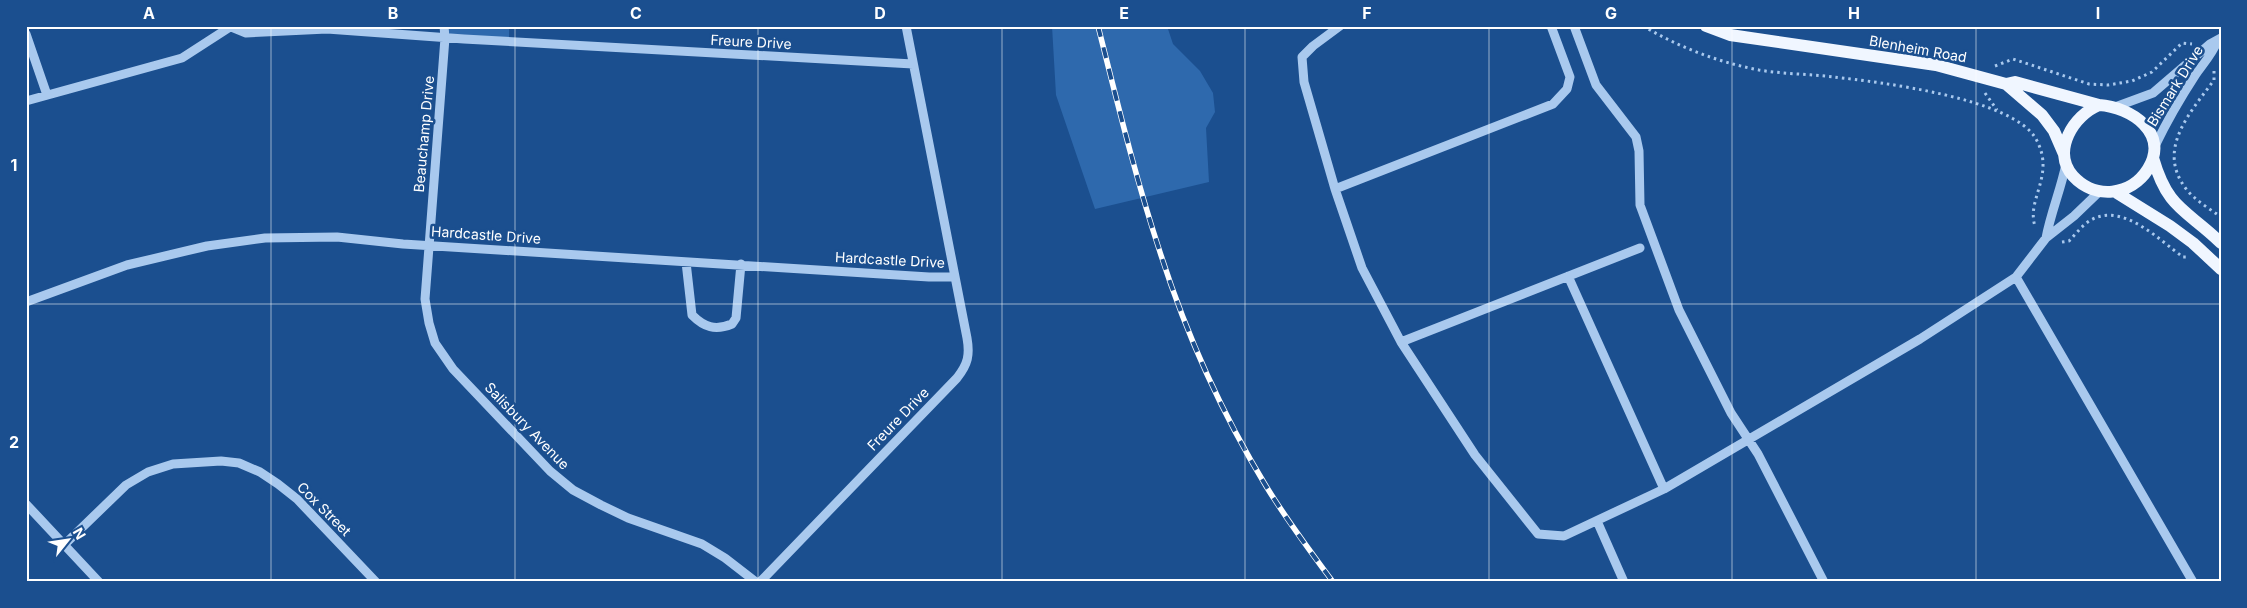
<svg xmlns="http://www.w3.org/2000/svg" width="2247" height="608" viewBox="0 0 2247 608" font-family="Inter,sans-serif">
  <rect width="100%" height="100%" fill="#1b4f8f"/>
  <!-- green -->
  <path fill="#2e69ad" d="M447 26H509V40L447 34Z
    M1052 26H1167L1173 44 1200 71 1213 93 1215 112 1206 128 1209 182 1095 209 1056 95Z"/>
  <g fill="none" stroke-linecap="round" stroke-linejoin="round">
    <!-- path -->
    <path stroke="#a9c9ee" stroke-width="3" stroke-dasharray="2.5 4" stroke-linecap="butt" d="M1643 26C1679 47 1717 62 1759 70 1783 74 1809 74 1834 77 1879 82 2013 98 2036 139 2056 175 2026 199 2035 226
      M1995 66 2013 59 2089 84 2108 85 2132 81 2152 72 2182 43 2192 44
      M2214 71V80C2190 113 2155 150 2187 190 2196 201 2210 209 2221 217
      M1985 93 1997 110
      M2062 242 2069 241C2076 234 2082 225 2091 220 2123 202 2159 240 2183 257H2187"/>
    <!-- minor -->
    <path stroke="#a9c9ee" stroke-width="9" d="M229 26 246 33 327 29 464 39 913 64
      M444 26 445 38 425 299 429 323 435 343 453 369 550 471 573 490 601 505 628 518 702 544 725 558 756 582
      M1340 26 1313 46 1302 57 1304 82 1335 189 1362 268 1401 342 1475 455 1538 534 1564 536 1664 489 1920 339 2016 277
      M1574 26 1596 85 1636 137 1639 151 1640 205 1679 310 1731 413 1758 454 1824 582
      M26 34 47 95
      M26 101 182 58 230 27
      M2115 107 2153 93 2210 44 2221 38
      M2155 146C2167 121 2181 97 2196 74 2204 63 2213 53 2218 40
      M1335 189 1553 104 1567 89 1570 77 1551 26
      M2100 191 2074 216 2046 238 2016 277 2193 582
      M2046 238C2051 212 2061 189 2066 164
      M686 262 692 315C704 327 715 331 732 324L736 318 741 264
      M1568 276 1664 489
      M26 302 127 265 207 246 265 238 337 237 403 244 929 277H954
      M1401 342 1640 248
      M26 504 99 582
      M1597 521 1624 582
      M64 545 126 485 148 472 173 464 221 461 239 463 260 472 278 484 297 499 376 582
      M760 582 957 378C968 364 970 355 967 338L906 26"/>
    <!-- major -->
    <path stroke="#f0f6ff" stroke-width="12" d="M1706 26 1730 35 1936 65 2006 84 2015 82 2099 105
      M2006 84 2042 115 2054 131 2064 154
      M2099 105C2131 107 2170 133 2148 169 2131 196 2095 200 2073 176 2051 151 2074 115 2099 105Z
      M2153 158C2168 210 2186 209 2221 243
      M2117 193 2170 226 2193 243 2221 269"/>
    <!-- rail casing -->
    <g stroke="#fff" stroke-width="5.5">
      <path id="rail" d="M1098 26C1117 101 1135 176 1159 249 1185 331 1221 412 1266 486 1286 519 1310 551 1333 582"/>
    </g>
    <!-- rail -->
    <use href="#rail" stroke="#1b4f8f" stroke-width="4" stroke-dasharray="11" stroke-linecap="butt"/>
  </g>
  <!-- grid -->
  <path fill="none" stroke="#fff" stroke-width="1" stroke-opacity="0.55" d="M271 26V582M515 26V582M758 26V582M1002 26V582M1245 26V582M1489 26V582M1732 26V582M1976 26V582M26 304H2221"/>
  <g text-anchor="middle" stroke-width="5" stroke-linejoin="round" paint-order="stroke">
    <!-- street labels -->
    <g font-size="14" fill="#fff" stroke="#1b4f8f">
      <text transform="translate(751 42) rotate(3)" y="5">Freure Drive</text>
      <text transform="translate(1918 49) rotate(10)" y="5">Blenheim Road</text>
      <text transform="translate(2175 86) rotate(-58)" y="5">Bismark Drive</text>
      <text transform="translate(424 134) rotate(-85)" y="5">Beauchamp Drive</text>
      <text transform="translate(486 235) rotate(4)" y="5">Hardcastle Drive</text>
      <text transform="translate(890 260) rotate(3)" y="5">Hardcastle Drive</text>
      <text transform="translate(898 419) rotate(-46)" y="5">Freure Drive</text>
      <text transform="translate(527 426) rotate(46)" y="5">Salisbury Avenue</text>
      <text transform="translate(324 509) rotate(45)" y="5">Cox Street</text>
    </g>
  </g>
  <!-- border -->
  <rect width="2247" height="608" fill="none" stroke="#1b4f8f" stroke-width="55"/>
  <!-- north arrow -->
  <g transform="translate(68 540) rotate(60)" stroke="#1b4f8f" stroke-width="4" paint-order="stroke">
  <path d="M0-4L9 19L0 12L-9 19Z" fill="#ffffff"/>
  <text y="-8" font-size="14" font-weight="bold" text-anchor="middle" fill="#ffffff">N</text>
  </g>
  <rect x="28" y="28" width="2192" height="552" fill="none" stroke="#fff" stroke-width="2"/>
  <g font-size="16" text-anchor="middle" font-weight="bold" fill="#fff">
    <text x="149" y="19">A</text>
    <text x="393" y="19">B</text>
    <text x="636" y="19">C</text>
    <text x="880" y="19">D</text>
    <text x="1124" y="19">E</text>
    <text x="1367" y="19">F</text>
    <text x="1611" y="19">G</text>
    <text x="1854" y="19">H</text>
    <text x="2098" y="19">I</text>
    <text x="14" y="171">1</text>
    <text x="14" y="448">2</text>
  </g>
</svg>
